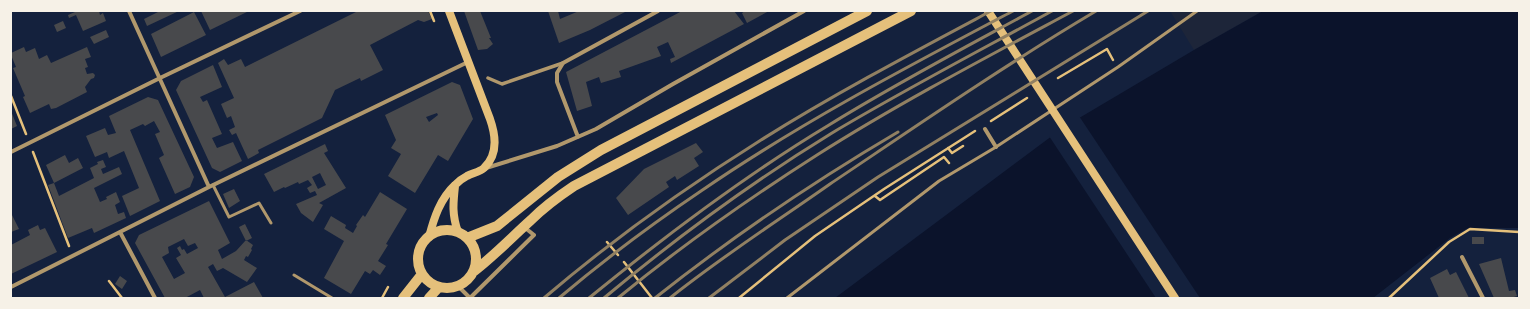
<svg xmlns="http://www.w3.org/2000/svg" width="1530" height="309" viewBox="0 0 1530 309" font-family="Arial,sans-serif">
  <rect width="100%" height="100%" fill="#14213d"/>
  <!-- green -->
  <path fill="#1d2539" d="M1170 11H1263L1194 50Z"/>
  <!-- water -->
  <path fill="#0b132b" d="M1263 11H1519V228H1468L1450 238 1373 298H835L1064 127 1194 50Z"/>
  <!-- pier -->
  <path fill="#14213d" d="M1079 116 1200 298H1156L1049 136Z"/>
  <!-- building -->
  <path fill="#48494c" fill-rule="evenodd" d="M74 11H99L100 15 103 13 106 21 83 31 76 15 69 18 68 15 75 12Z
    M160 11H179L147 26 144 19Z
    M201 11H249L210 30Z
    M358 11H428L432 19 424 22 418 20 370 45 383 70 361 81 360 78 335 90 322 118 258 150 259 153 248 159 236 133 232 135 229 130 235 127 231 116 227 118 221 104 234 98 218 63 224 59 228 65 241 59 245 67Z
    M464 11H480L491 38H489L493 44 487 49 478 50Z
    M548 11H558L560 19 579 11H627L590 30 559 43Z
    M682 11H734L744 24 671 63 670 59 675 57 668 42 657 47 661 56 619 71 621 77 601 83 599 77 586 82 592 106 577 111 566 72Z
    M745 11H769L747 23 742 13Z
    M194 12 206 35 161 57 151 34Z
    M63 21 66 28 57 32 54 25Z
    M106 30 109 37 94 44 90 37Z
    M24 47 26 52 35 48 39 59 47 55 51 63 87 47 91 57 85 59 88 67 85 68 87 74 93 73 95 75 94 78 91 79 85 87 87 92 56 108 51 109 49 104 30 113 23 97 25 96 13 68 16 67 11 55V53Z
    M213 65 222 87 200 97 203 102 207 100 222 134 212 138 217 148 233 142 242 161 220 172 212 168 176 90 181 81Z
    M452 82 460 85 473 119 448 161 438 155 415 193 388 176 401 154 391 148 396 140 385 115ZM437 113 438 115 429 122 426 117Z
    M148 97 158 100 194 177 190 187 175 194 159 158 164 155 155 134 160 132 154 121 145 126 143 124 130 130 160 201 130 216 122 196 139 188 124 151 109 158 107 152 95 157 86 136 105 128 108 135 116 133 109 116Z
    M11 111 17 126 11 129Z
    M696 143 703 152 694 158 699 166 677 180 675 176 666 182 669 187 628 215 616 198 644 169Z
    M325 144 328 151 324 153 346 188 319 203 323 205 313 222 301 213 296 204 317 195 315 191 310 193 307 188 312 185 308 180 299 184 298 182 285 188 284 187 274 192 264 174ZM320 173 326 185 318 189 312 177Z
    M65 155 69 163 78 158 83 168 54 183 46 165Z
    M103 160 106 167 101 169 103 174 119 167 122 174 94 188 100 202 107 199 106 197 116 192 120 202 115 205 118 214 124 212 126 218 94 233 92 228 68 238 48 185 54 183 59 196 94 178 90 168 98 164 97 162Z
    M234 189 240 201 229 208 223 194Z
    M380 192 407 209 386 244 388 245 378 261 386 266 380 275 373 270 370 274 365 271 351 294 324 278 344 241 324 229 331 216 346 225 345 228 353 233 357 226 356 225 363 215 365 217Z
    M209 201 230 243 218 250 222 259 236 251 246 240 253 245 251 249 252 250 248 257 246 256 244 260 257 268 247 282 223 268 217 271 213 264 208 267 225 297 254 282 263 298H204L200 290 185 298H165L135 243 139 235ZM184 239 188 246 195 243 198 248 187 254 184 249 182 250 180 246 177 248 181 255 176 258 185 273 174 279 162 257 169 253 168 247Z
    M11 213 19 229 11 232Z
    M245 224 252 238 246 241 239 227Z
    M38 225 40 230 45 228 57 252 11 274V245L30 235 28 230Z
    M1472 237H1484V244H1472Z
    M1501 258 1509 291 1515 290 1517 296 1511 298H1494L1479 264Z
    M1447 269 1450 275 1456 272 1469 298H1439L1430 278Z
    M120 276 127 281 122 289 115 284Z"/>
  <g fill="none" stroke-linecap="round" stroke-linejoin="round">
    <!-- path -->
    <path stroke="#e5c07b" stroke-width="2.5" d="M430 11 434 21
      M1058 78 1107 49 1113 60
      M11 96 26 134
      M991 121 1027 98
      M948 148 952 153 963 146
      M33 152 69 246
      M875 196 880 200 944 157 949 163
      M607 242 618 255
      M624 262 652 298
      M109 281 122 298
      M382 298 388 287
      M739 298 815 236 884 189 975 131
      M1389 298 1449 242 1470 229 1519 232"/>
    <!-- service -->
    <path stroke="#b1986c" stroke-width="3" d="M213 185 229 217 259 203 271 223
      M294 275 332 298
      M787 298 939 181 996 147 1118 67 1197 11"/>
    <!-- pedestrian -->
    <path stroke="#b1986c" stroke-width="3.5" d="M488 78 502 84 563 63"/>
    <!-- minor -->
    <path stroke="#b1986c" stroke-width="4" d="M129 11 209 187
      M985 129 996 147
      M578 137 557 82V73L563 63 658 11
      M11 152 160 78 300 11
      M486 168 557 146 596 129 673 84 804 11
      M120 232 155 298
      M1462 257 1483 298
      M458 286 470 298
      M11 287 209 187 468 62
      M470 298 534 235 524 227"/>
    <!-- secondary -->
    <path stroke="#e5c07b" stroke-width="8" d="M988 11 1175 298
      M455 186C453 204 452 215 458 232
      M429 237C434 218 440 199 455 185 458 182 463 178 467 176 472 173 480 172 484 168 498 155 496 136 490 119L449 11"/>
    <!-- primary -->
    <path stroke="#e5c07b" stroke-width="10" d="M418 259a29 29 0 1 1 58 0a29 29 0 1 1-58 0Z
      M467 238 497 226 558 177 601 150 867 11
      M473 272C494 256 512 237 531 220 544 207 559 196 574 186L911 11
      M403 298 422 274
      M429 298 439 287"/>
    <!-- rail -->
    <path stroke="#918062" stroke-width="3" d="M544 298C612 240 686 187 761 140 836 93 914 52 991 11
      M559 298C604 260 652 224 701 191 800 123 907 67 1013 11
      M589 298C665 236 744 176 829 125 895 84 964 48 1032 11
      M604 298C676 238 752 182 832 133 904 90 979 51 1052 11
      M618 298C681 246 748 199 817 155 899 103 987 57 1073 11
      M655 298C732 237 813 182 898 132
      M670 298C721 257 776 222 830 184 918 125 1005 65 1096 11
      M709 298 785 240 878 177 1148 11"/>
  </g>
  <!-- border -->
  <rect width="1530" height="309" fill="none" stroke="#f6f1e7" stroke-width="24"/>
</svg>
